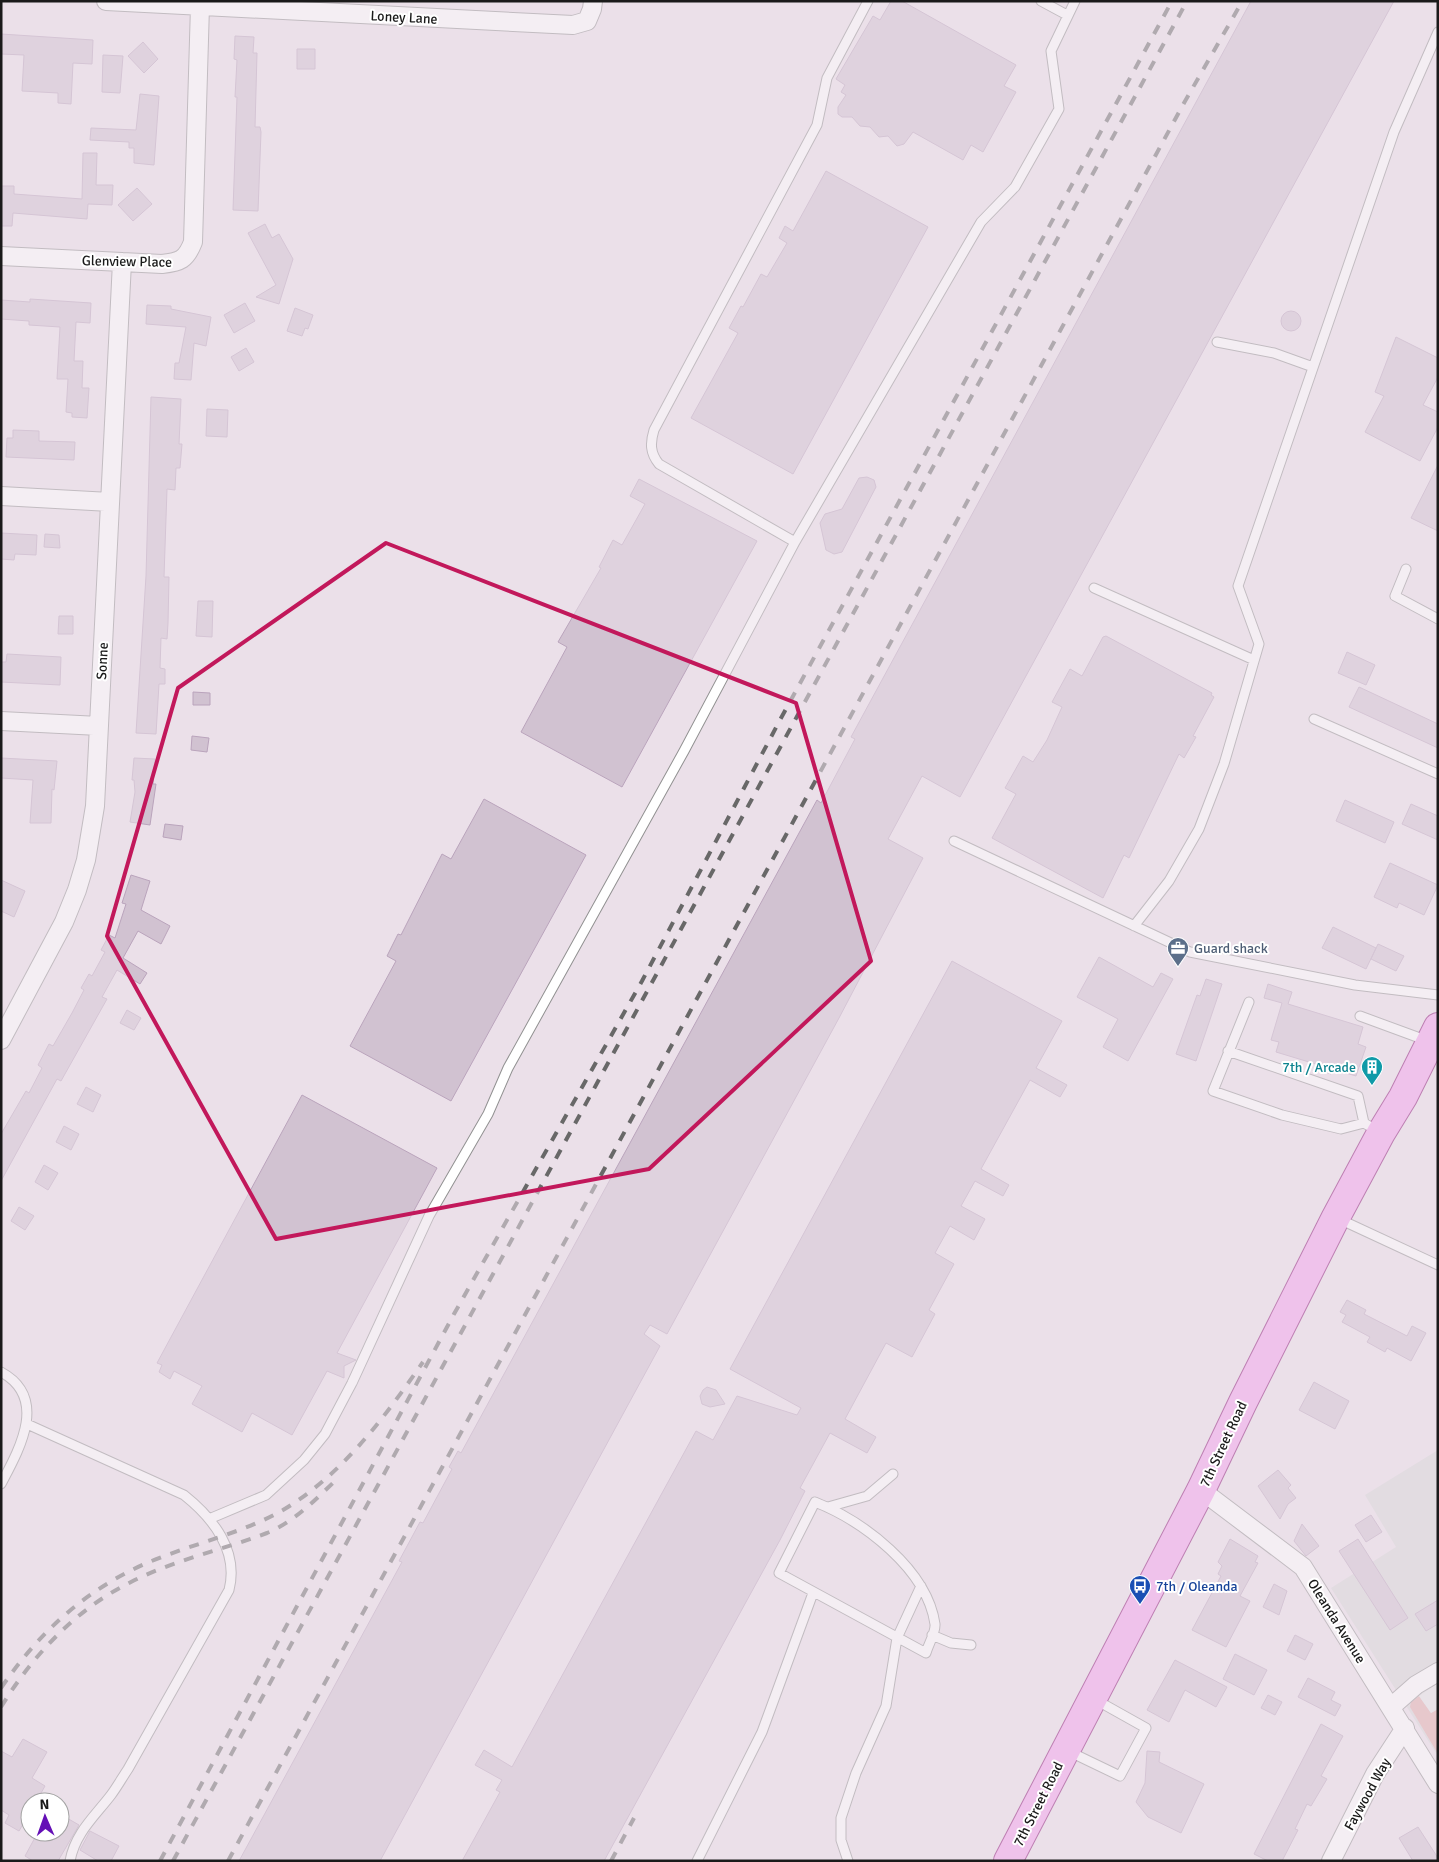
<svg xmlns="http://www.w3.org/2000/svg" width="1439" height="1862" viewBox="0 0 1439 1862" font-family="Signika,sans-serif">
  <rect width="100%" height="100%" fill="#ebe0e9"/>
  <!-- residential -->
  <path fill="#d8d7d8" d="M1438 1450V1756L1331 1588 1396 1547 1365 1495Z"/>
  <!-- grass -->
  <path fill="#e3aaa9" d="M1419 1696 1431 1713 1438 1709V1754L1410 1707 1411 1702Z"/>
  <!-- parking -->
  <path fill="#e6e6e6" d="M1438 1683V1709L1431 1713 1419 1696Z"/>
  <!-- building -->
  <path fill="#d1c2d1" stroke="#baa4bc" d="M891 1H902L1016 65 1004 86 1016 92 983 152 971 145 963 160 913 132 904 144 897 146 888 136 879 137 870 127 860 126 852 117H842L838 114V107L846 95 841 92 845 85 836 79 873 16 880 20Z
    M1251 1H1394L960 797 922 776 888 839 923 858 839 1018 667 1334 650 1325 644 1334 660 1346 380 1861H239L402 1562 399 1561 420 1522 423 1523 452 1469 449 1467 458 1451 461 1453 817 800 821 803 855 739 851 737Z
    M1 34 93 40 92 64 73 63 71 104 58 103V93L22 91 24 55 1 54Z
    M235 36 254 37 253 53H257L255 127H260L261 132 258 211 233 210 237 97H235L237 60 234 59Z
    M143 42 158 59 144 73 128 56Z
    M297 49H315V69H297Z
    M103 55 123 56 120 93 102 92Z
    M140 94 159 96 154 165 134 163V148H129V142L90 140 91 128 136 130Z
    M83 153H97L96 185H113L112 205 88 204 87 219 13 213 12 226H1V186H14V194L82 199Z
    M826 171 928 227 793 474 691 418 738 333 729 328 741 306 743 307 761 274 767 277 787 243 779 238 785 226 793 231Z
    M137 188 152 204 133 221 118 205Z
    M265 224 272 238 279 234 293 259 279 304 256 297 276 285 248 233Z
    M30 299 91 303 90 323 76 322 74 361H83L82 388H89L87 418 72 417V413L66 412 68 379H57L60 327 29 325V321L1 319V300L30 302Z
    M245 303 255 321 234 333 224 315Z
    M147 305 171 306V309L211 317 206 346 194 343 191 380 174 379 175 363H179L186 327 146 324Z
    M295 308 313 315 308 329 305 328 302 336 287 331Z
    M1281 321a10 10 0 1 1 20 0a10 10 0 1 1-20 0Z
    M1396 337 1438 358V377L1423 405 1438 412V427L1420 461 1365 432 1384 396 1375 392Z
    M246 348 254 362 239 371 231 357Z
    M151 397 181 399 179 444H182L180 468H176L175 490 167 489 164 577H169L168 623 167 639 161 638 160 668 165 669V684H159L156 734 136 733 146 576Z
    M207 409 228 410 227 437 206 436Z
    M13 430 39 431V441L75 442 74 460 6 457 7 438H13Z
    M1438 465V531L1411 518Z
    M867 477 874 480 876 487 842 552 834 554 826 550 820 523 825 514 842 509 859 478Z
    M639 479 757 541 622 787 521 732 567 647 558 642 601 568 599 567 613 540 622 545 645 504 630 496Z
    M1 533 37 535 36 555 15 554 14 560 1 559Z
    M45 534 59 535 60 548 44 547Z
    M198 601H213L212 637 196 636Z
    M59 616H73V634H58Z
    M1106 636 1212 693 1211 695 1214 697 1193 736 1196 737 1184 758 1179 754 1129 858 1124 855 1103 898 992 838 1016 794 1005 788 1023 756 1033 762 1047 740 1062 707 1052 702 1070 669 1082 676 1103 637Z
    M1347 652 1375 665 1366 685 1338 673Z
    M7 654 61 657 60 685 1 682V662H6Z
    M1359 687 1438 724V748L1349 707Z
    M193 692 210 693V705H193Z
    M192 736 209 738 207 752 191 750Z
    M1 758 57 761 54 790 52 789 51 823H30L33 780 1 778Z
    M134 758 155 759 153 784H156L150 825 130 822 135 792 134 780H132Z
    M484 799 586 855 451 1101 350 1046 396 961 387 956 398 934 401 935 442 854 451 859Z
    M1345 800 1394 822 1385 843 1336 821Z
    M1411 804 1438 816V840L1402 824Z
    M165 824 183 826 181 840 163 837Z
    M1390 863 1438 885 1424 915 1399 903 1397 908 1374 897Z
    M131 875 150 881 141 910 170 926 161 944 138 931 123 958 147 973 140 984 117 970 102 997 107 999 61 1081 57 1079 1 1181V1134L26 1091 29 1093 42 1068 38 1065 49 1044 53 1046 72 1013 84 990 81 988 89 974 92 976 105 952 101 950 109 935 115 938 126 904 122 903Z
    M1 880 25 891 14 917 1 911Z
    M1333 927 1376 948 1366 969 1322 948Z
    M1378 944 1404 956 1396 971 1371 959Z
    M1099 957 1153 987 1161 973 1173 979 1128 1061 1103 1047 1118 1019 1077 997Z
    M952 961 1062 1021 1036 1068 1067 1085 1060 1097 1030 1080 981 1169 1009 1185 1003 1196 975 1181 961 1206 985 1219 974 1240 950 1226 935 1253 954 1264 929 1310 935 1314 920 1342 912 1357 886 1343 845 1419 876 1437 867 1453 830 1433 800 1488 805 1491 780 1540 604 1861H462L500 1792 496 1790 502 1780 475 1765 484 1750 512 1767 696 1431 713 1440 737 1396 797 1415 801 1408 730 1369Z
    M1206 979 1222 984 1196 1061 1176 1054 1197 995 1200 996Z
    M1268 984 1292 992 1288 1004 1363 1027 1358 1044 1366 1047 1356 1076 1332 1069 1331 1074 1318 1070 1319 1065 1276 1052 1279 1042 1271 1040 1282 1003 1264 998Z
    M127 1010 141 1018 134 1030 120 1023Z
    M86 1087 101 1095 93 1112 77 1104Z
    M302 1095 437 1168 337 1353 356 1360 344 1366V1378L327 1371 292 1435 252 1413 242 1432 192 1404 202 1386 174 1371 170 1379 159 1372 162 1365 157 1363Z
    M64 1126 79 1134 71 1150 56 1142Z
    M44 1165 58 1173 48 1190 35 1182Z
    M19 1207 34 1216 25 1230 11 1221Z
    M1347 1300 1366 1310 1364 1314 1407 1336 1412 1326 1426 1333 1411 1361 1387 1348 1385 1352 1367 1342 1370 1337 1342 1322 1346 1315 1340 1312Z
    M1314 1382 1349 1401 1335 1429 1299 1410Z
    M707 1387 716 1390 725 1404 710 1407 702 1404 700 1396 703 1390Z
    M1278 1470 1291 1485 1288 1488 1296 1498 1288 1504 1280 1519 1258 1486Z
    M1371 1515 1382 1532 1366 1542 1355 1525Z
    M1302 1524 1319 1546 1306 1556 1294 1541Z
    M1230 1539 1258 1556 1255 1562 1258 1563 1240 1596 1250 1601 1226 1647 1192 1630 1221 1576 1218 1574 1222 1566 1218 1562Z
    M1358 1539 1408 1618 1390 1630 1339 1551Z
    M1274 1584 1287 1591 1279 1615 1263 1607Z
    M1438 1600V1624L1426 1631 1415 1614Z
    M1295 1635 1313 1644 1305 1660 1287 1651Z
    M1235 1654 1267 1670 1254 1695 1223 1679Z
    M1175 1660 1227 1687 1216 1707 1185 1690 1169 1722 1147 1710Z
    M1308 1678 1335 1692 1331 1700 1341 1705 1335 1716 1298 1697Z
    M1268 1695 1282 1702 1275 1715 1261 1708Z
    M1321 1724 1343 1736 1321 1776 1327 1779 1311 1806 1307 1804 1295 1829 1298 1830 1282 1861H1268L1254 1854Z
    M23 1739 47 1752 32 1778 45 1786 36 1802H30V1812L19 1831 5 1823 9 1815 1 1810V1751L12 1757Z
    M1147 1751 1160 1752 1159 1762 1204 1784 1181 1833 1148 1817 1136 1802 1145 1783Z
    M60 1814 79 1825 58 1861H33L25 1856 38 1832H60Z
    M1418 1827 1438 1858V1861H1413L1399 1838Z
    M90 1831 119 1846 111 1861H98L80 1850Z"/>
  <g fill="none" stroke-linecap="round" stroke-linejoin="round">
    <!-- service casing -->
    <g stroke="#919191" stroke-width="11">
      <path id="service" d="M1041 1 1067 15
        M1217 342 1274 353 1313 367
        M795 542 659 464C650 453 650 443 654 430L817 125 827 78 868 1
        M1406 569 1395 596 1438 619
        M1094 588 1254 660
        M1314 719 1438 774
        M954 841 1190 952 1355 985 1438 995
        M1134 926 1169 881 1199 829 1224 764 1259 644 1238 586 1394 132 1438 32
        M1249 1002 1213 1091 1282 1115 1341 1129 1364 1123 1378 1131
        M1360 1016 1428 1041
        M1228 1051 1358 1096 1364 1123
        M1339 1219 1438 1265
        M1 1372C49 1398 19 1450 1 1484
        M27 1424 184 1495C213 1518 239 1551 229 1590L128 1769C122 1778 117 1787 111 1795 95 1816 75 1833 70 1861
        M815 1502C863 1521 927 1569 935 1624 936 1632 928 1645 926 1653L779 1573Z
        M828 1507 867 1496 893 1474
        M209 1519 266 1495 304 1460 325 1434 352 1383 429 1216 488 1114 508 1068 684 751 795 542 981 222 1015 187 1059 109 1051 51 1075 1
        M932 1635 951 1643 971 1645
        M1068 1751 1120 1776 1146 1728 1096 1700
        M697 1861 762 1732 813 1593
        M848 1861 841 1840V1818L856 1773 886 1706 897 1638 921 1586"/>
    </g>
    <!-- minor casing -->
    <g stroke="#919191" stroke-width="20">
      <path id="minor" d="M106 1 573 25 587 21 592 9 593 1
        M1 256 162 264C180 262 186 260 193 242L200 6
        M1 496 110 502
        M1 721 99 726
        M1 1040 64 922 77 890 86 860 95 806 122 262
        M1201 1490 1303 1567 1438 1784
        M1391 1707 1416 1685 1438 1672
        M1331 1861 1375 1774 1405 1728"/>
    </g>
    <!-- primary casing -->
    <g stroke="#860b70" stroke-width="30">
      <path id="primary" d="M1008 1861 1201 1490 1243 1402 1336 1217 1381 1133 1403 1097 1438 1027"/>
    </g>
    <!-- service -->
    <use href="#service" stroke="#fff" stroke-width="9"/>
    <!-- minor -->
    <use href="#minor" stroke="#fff" stroke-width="18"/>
    <!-- primary -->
    <use href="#primary" stroke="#f49ded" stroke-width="28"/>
    <!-- rail -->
    <path stroke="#686868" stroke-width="4" stroke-dasharray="10 10" stroke-linecap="butt" d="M1 1688C44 1625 98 1579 170 1554 208 1540 248 1530 283 1510 343 1474 384 1418 423 1362
      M1 1707C33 1655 76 1609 131 1582 174 1560 222 1550 267 1533 294 1522 316 1499 336 1480
      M160 1861 454 1314 642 981 780 720 1172 1
      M173 1861 1187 1
      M228 1861 1184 103 1239 7
      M611 1861 634 1818"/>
  </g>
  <!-- marked area -->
  <path d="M0 0H1439V1862H0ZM386 543 796 703 871 961 649 1169 276 1239 107 936 178 688Z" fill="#ebe0e9" fill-opacity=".55" fill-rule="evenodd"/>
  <path fill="none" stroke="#c2185b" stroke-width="4" stroke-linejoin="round" d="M386 543 796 703 871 961 649 1169 276 1239 107 936 178 688Z"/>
  <!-- icons -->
  <defs>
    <g id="office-pin" transform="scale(1.125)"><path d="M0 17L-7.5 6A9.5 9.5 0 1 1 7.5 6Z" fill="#5c6f8a" stroke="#fff"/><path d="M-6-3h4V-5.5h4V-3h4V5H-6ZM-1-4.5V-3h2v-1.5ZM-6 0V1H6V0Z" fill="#fff"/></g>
    <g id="building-pin" transform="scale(1.125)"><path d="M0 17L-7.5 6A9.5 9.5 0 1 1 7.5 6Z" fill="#0f9aa8" stroke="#fff"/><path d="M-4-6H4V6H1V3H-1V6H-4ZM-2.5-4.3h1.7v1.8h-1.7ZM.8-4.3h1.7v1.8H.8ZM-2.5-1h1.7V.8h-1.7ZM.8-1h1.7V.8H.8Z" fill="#fff"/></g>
    <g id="bus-pin" transform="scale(1.125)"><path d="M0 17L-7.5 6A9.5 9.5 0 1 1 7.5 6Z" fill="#1a4fb4" stroke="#fff"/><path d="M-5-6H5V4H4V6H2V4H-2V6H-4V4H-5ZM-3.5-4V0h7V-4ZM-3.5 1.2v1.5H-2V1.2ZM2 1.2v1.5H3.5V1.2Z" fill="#fff"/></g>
  </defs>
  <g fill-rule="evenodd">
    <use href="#office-pin" x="1178" y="948"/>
    <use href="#building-pin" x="1372" y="1067"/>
    <use href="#bus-pin" x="1140" y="1586"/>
  </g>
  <g text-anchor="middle" stroke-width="4" stroke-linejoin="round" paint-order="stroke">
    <!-- street labels -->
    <g font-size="14" fill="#1a1a1a" stroke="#fff">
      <text transform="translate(404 17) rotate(3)" y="5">Loney Lane</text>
      <text transform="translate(127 261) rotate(1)" y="5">Glenview Place</text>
      <text transform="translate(102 661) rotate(-87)" y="5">Sonne</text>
      <text transform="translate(1223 1444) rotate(-65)" y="5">7th Street Road</text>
      <text transform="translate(1337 1621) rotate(58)" y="5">Oleanda Avenue</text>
      <text transform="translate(1367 1794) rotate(-61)" y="5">Faywood Way</text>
      <text transform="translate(1038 1804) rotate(-63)" y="5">7th Street Road</text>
    </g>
    <!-- service labels -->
    <g font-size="14" fill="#4e5e75" stroke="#fff" text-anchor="start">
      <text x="1194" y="953">Guard shack</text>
    </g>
    <!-- culture labels -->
    <g font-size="14" fill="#0d838f" stroke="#fff" text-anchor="end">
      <text x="1356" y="1072">7th / Arcade</text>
    </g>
    <!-- transit labels -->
    <g font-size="14" fill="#164399" stroke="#fff" text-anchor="start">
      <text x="1156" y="1591">7th / Oleanda</text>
    </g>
  </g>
  <!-- border -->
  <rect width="1439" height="1862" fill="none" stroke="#1a1a1a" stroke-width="5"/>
  <!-- north arrow -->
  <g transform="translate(45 1817) rotate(358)"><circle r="24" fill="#ffffff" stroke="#a3a3a3"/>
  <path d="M0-4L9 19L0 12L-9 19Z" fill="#640fb6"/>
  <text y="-8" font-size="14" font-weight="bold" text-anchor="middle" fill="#1a1a1a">N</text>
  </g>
</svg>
